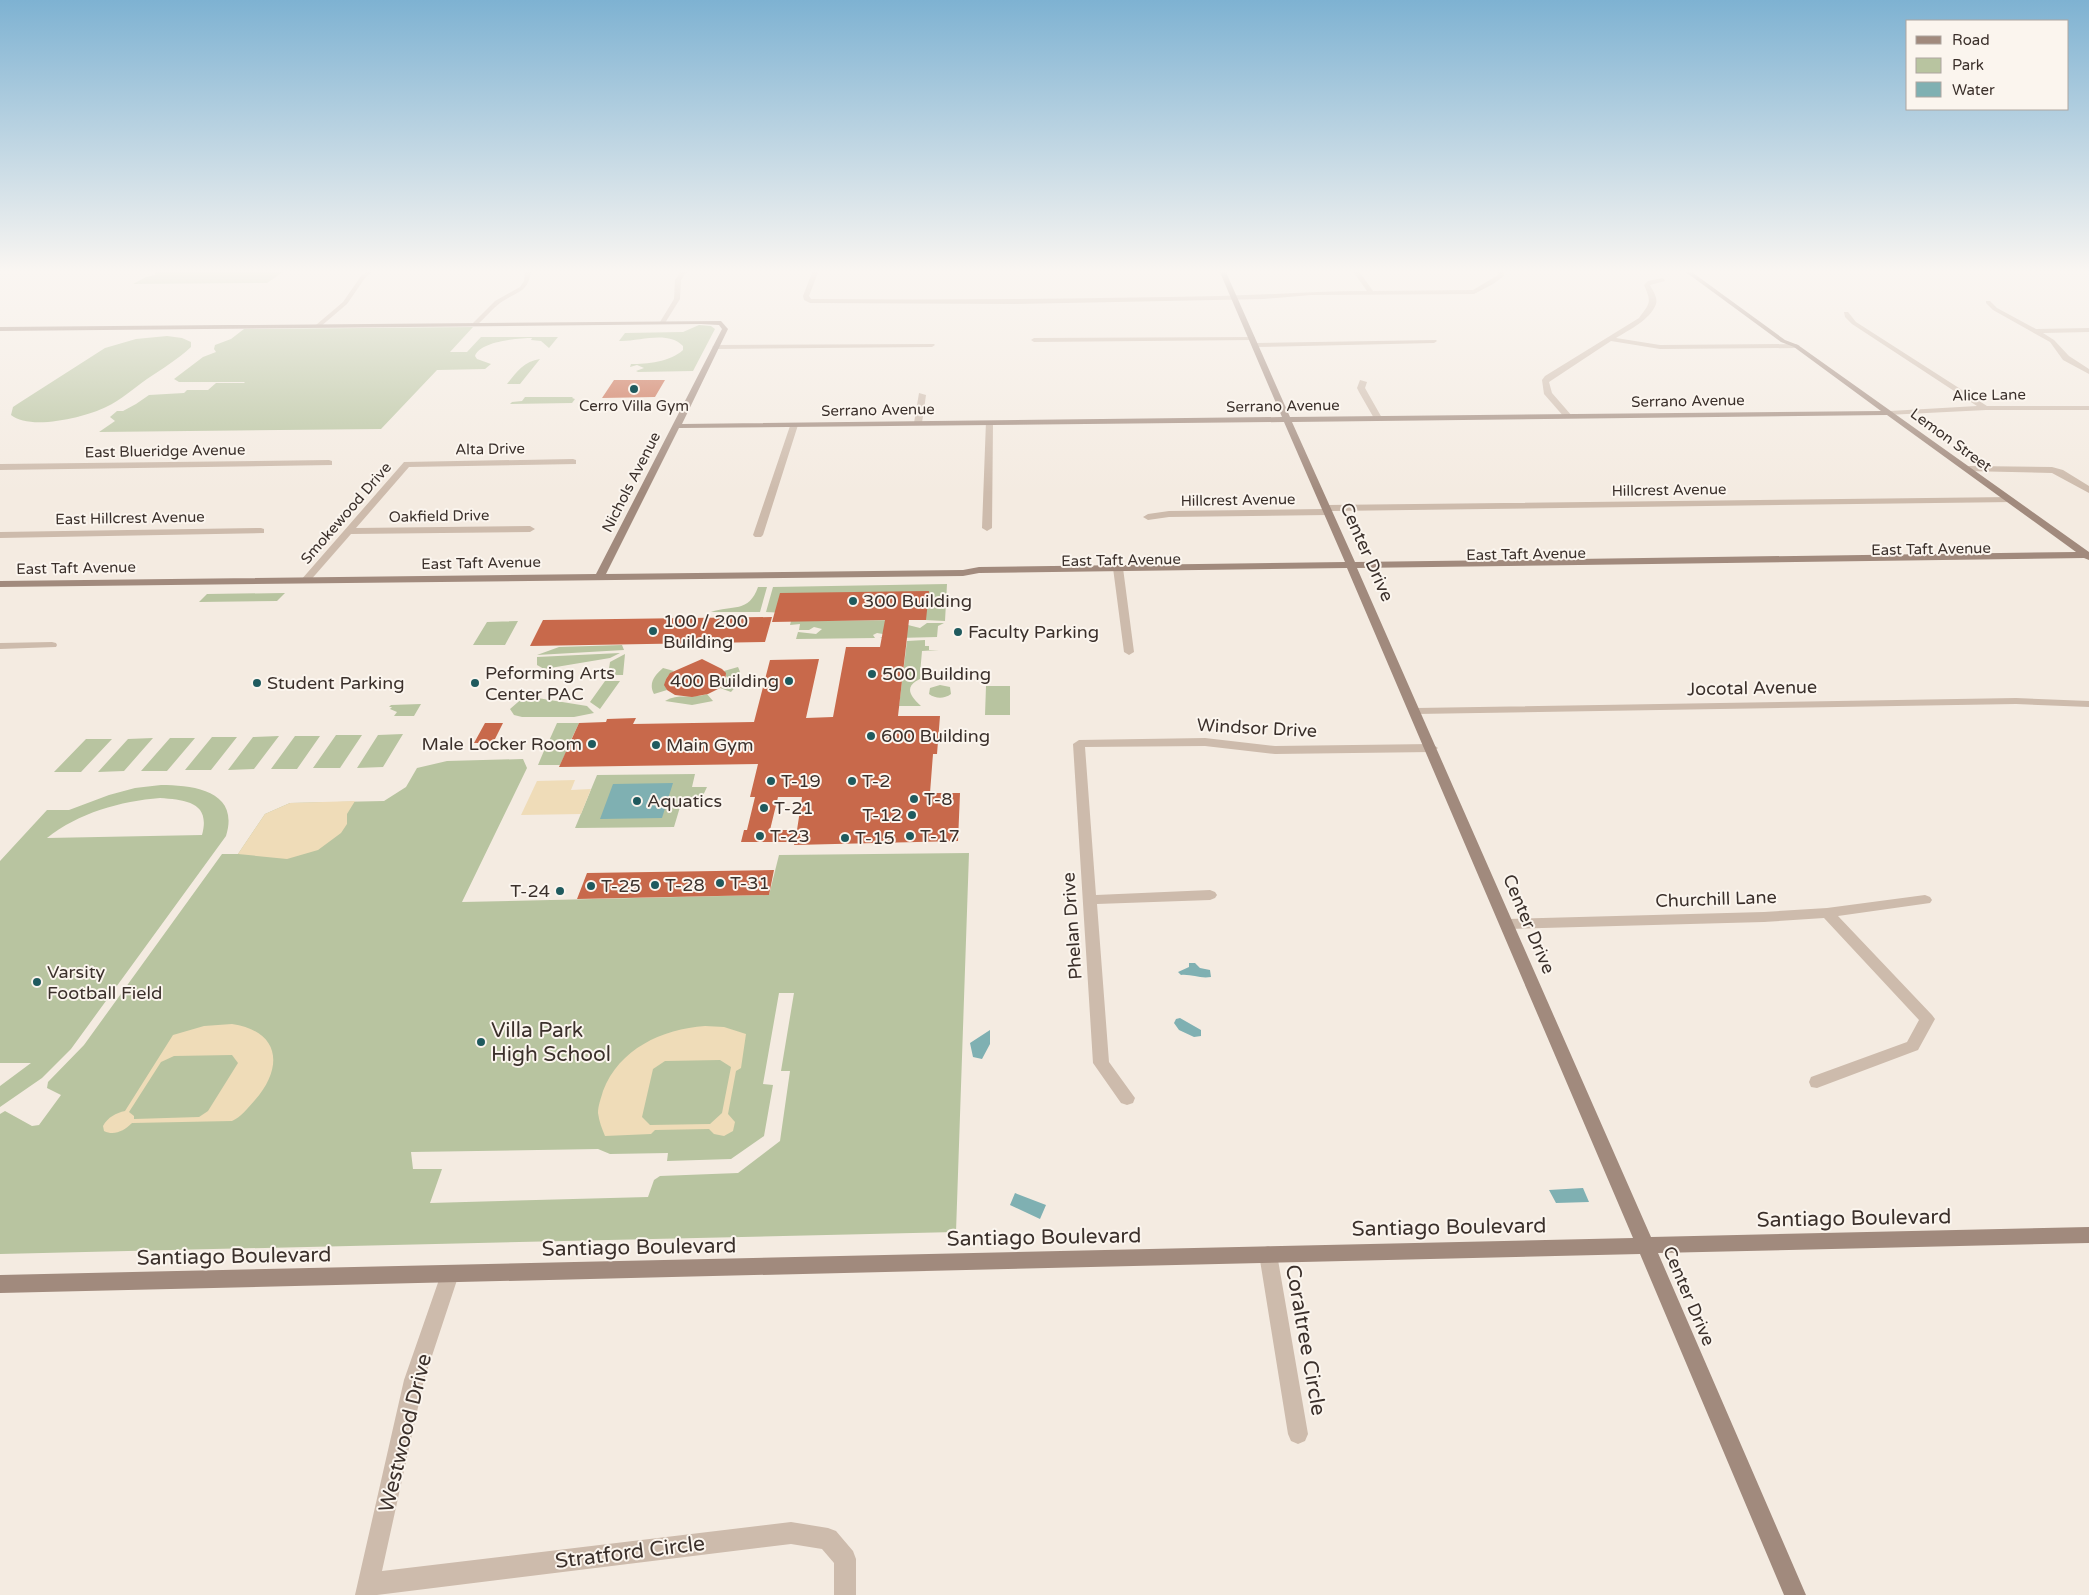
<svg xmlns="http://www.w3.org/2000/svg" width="2089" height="1595" viewBox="0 0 2089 1595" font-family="'Varela Round',sans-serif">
  <rect width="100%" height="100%" fill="#f4ebe1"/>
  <!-- green -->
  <path fill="#b8c4a0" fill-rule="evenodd" d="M159 270H286L267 283 133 284 146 277 155 275V272Z
    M699 325 711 326 715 329 693 371 638 372 636 371 644 368 637 365 630 367 631 364C647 364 670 362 683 350V346C667 330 639 342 619 341L625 333 683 332Z
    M473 327 450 352H467L481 337H558L549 348 541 341 531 340 532 338C519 338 480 341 475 356L477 359 491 364 485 369 437 370 381 429 99 432 115 421 110 417 117 411H123L136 404 149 395 184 393 187 390H208L216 383H244L245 382H179L174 379 203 357 216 352 214 349 215 345 231 339 244 329Z
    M167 336 182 338 191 342V347C178 359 162 369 147 379 134 388 121 400 106 407 86 417 30 431 11 415L13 407 19 403 105 348 136 339Z
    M540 359 520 384H507C516 373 524 361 540 359Z
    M525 397H573L572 398 575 399 572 403 510 404 512 402 522 401Z
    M947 584 945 621 766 612 773 587Z
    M758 587H767L760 612H711C732 605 749 613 758 587Z
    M285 593 277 601 199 602 207 594Z
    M908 620 892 638H880L883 637V634L877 633 873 635 875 638 796 639 798 632 816 634 822 629 814 627 809 630H799L800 624 790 625 791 621Z
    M518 621 505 645H473L487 622Z
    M927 623H944L938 626 937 637 897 638 908 625 920 628Z
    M925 640V646H929V650H939L922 651 920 674H932C909 682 902 689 921 706H899L907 641Z
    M622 645 624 650 537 655 559 647Z
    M620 653 610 658 544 669 537 665V657Z
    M625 654 623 675H608L610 662Z
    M738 667C743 676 738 685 731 692L720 688 727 678 724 671Z
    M663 668 674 671C666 676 663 682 667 690L654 694C648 683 655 675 663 668Z
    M605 681H620L600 709 590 702Z
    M940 685 950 687 951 694C944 699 936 699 929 694L930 688Z
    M986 686H1010V715H985Z
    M707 694 713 701 692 705 665 701C678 693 692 699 707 694Z
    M525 696 587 706 594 713 574 717H522L514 715 510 709Z
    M421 704 414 716H394L397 712 390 709 392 707H389L391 705Z
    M557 723H579L570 742 548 743Z
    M403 734 383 767 357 768 378 735Z
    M336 735H362L340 768H313Z
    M279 736 254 769 228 770 253 737Z
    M295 736H320L297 769H271Z
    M212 737H237L211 770H185Z
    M153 738 124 771 98 772 128 739Z
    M170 738H195L167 771H141Z
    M86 739H112L81 772H54Z
    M546 746H569L560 765H538Z
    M523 759 527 768 462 902 769 895 779 855 969 853 956 1232 0 1254V1114L5 1111 32 1126 39 1125 61 1095 47 1088 48 1082 84 1045 222 854H238L265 814 290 803 384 801 406 787 417 768 447 761ZM779 993H794L781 1071H790L780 1141 738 1173 660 1176 654 1180 648 1197 430 1203 442 1169H413L411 1152 598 1149 610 1154 668 1153 667 1161 731 1159 764 1136 773 1085 763 1084Z
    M695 774 692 787H707L698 806 680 807 674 827 575 828 597 775Z
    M161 785C194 785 240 791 226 836L71 1049 42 1078 0 1107V1086L31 1063H0V861L47 810H69L109 795 135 788ZM160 798C186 800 211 802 202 835L47 838C78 813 121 801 160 798Z"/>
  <!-- sand -->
  <path fill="#efdcb8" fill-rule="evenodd" d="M575 780 571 790 591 789 581 814 521 815 537 781Z
    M355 801 347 814V824L341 833 318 850 287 859 238 854 265 814 290 803Z
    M232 1024C280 1031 284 1067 255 1100 248 1108 241 1117 232 1121L132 1123C124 1131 114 1136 104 1131L103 1126C108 1117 116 1113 125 1111L173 1035 204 1026ZM232 1055 238 1063 208 1111 199 1117 134 1119V1116L129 1112 161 1062 174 1056Z
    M705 1026 724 1027 746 1034 741 1068 736 1071 728 1114 735 1122 733 1131 724 1136 714 1134 709 1129 655 1130 651 1134 605 1136C602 1129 599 1121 598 1113 598 1106 601 1098 603 1091 619 1049 662 1029 705 1026ZM720 1060 731 1067 722 1113 710 1124 650 1125 642 1117 653 1069 665 1061Z"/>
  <!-- water -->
  <path fill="#7fb0b2" d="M673 783 662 818 600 819 613 784Z
    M1189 963H1195L1200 968 1210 970 1211 977C1200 979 1192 974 1181 975L1178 972 1189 967Z
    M1180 1018 1201 1030V1036L1194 1037 1179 1030 1174 1023 1176 1019Z
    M990 1030V1044L982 1059 973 1057 970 1043Z
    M1583 1188 1589 1202 1556 1203 1549 1190Z
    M1015 1193 1046 1205 1040 1219 1010 1205Z"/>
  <!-- building -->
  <path fill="#c8694b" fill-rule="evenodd" d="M614 380H665L655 397 602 398Z
    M929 591 926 620H909L898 716H940L937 754H933L930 793H960L958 841 794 845 795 842H741L744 830H747L755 797H750L758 764 559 767 579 723 606 722 607 719 636 718 633 724 754 722 770 660 819 659 806 718 833 717 846 647H880L885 620 772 622 780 593ZM778 797H802L797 830H770Z
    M772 617 765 642 530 646 543 620Z
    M702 659 722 669 726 673 725 683 720 688 708 694 692 697 675 695 667 690 664 685 666 679 670 673Z
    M485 723H503L493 743H474Z
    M774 870 769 895 577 899 587 873Z"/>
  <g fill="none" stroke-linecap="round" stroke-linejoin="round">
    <!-- street -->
    <path fill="#cdbbac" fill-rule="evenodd" d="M369 270H375L365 278 347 304 320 327H316V325L343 302 361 276Z
      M525 270H531C529 293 517 291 500 303 492 309 485 318 477 325H473V323L495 301 520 287 524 281Z
      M682 270H688L681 280 680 299 665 323H661L660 322 674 299 675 280Z
      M813 270H819L809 296 811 299C947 300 1083 299 1220 296 1269 295 1318 291 1367 291L1352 270H1358L1373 291 1473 290 1498 275 1497 270H1503L1504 276 1493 284 1474 294 1311 295 1264 299 1014 304 810 303 804 300 803 296Z
      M1783 270H1802L1799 272Z
      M1663 278 1665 281 1650 285C1653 291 1658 298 1656 304 1650 320 1629 330 1616 338L1660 345 1796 344 1800 346 1796 348 1660 349 1611 341 1549 382 1552 393 1572 416 1565 418 1544 394 1542 380 1545 376 1639 318C1650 303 1652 303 1644 285L1648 281Z
      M1986 301H1990L1997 308 2036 329 2089 328V332L2043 333 2054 340 2069 356 2089 369V374L2063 360 2050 342 1993 310 1986 303Z
      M1844 312H1848L1856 322 1987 406H2089V410H1986L1887 415 1886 413 1890 411 1977 406 1852 324 1845 317Z
      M1255 337V339L1253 340 1034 342 1031 340 1034 338Z
      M1436 340 1437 341 1434 343 1256 347 1253 345 1256 343Z
      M934 344 935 345 932 347 716 349 712 347 716 345Z
      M1360 380 1367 382 1365 388 1382 418 1381 420H1375L1359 392 1357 388Z
      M919 393 926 395 922 423 918 425 914 423Z
      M986 421 993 423 992 528 987 531 982 528Z
      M791 423 798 425 763 535 761 537H755L753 535Z
      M573 459 576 460V464L409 467 356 528 530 526 535 529 530 532 351 534 309 582H303L301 580 404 462Z
      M329 460 332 461V465L0 470V464Z
      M1969 466 2052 467 2063 470 2089 486V493L2052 473 1966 471 1965 469Z
      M2011 497 2015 500 2014 502 1332 511 1331 514 1328 515 1169 517 1148 520 1143 517 1148 514 1169 511 1323 509 1324 506 1327 505Z
      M261 528 264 529V533L0 538V532Z
      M1118 565 1123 568 1134 652 1129 655 1124 652 1113 568Z
      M52 642 56 643 57 645 56 647 0 649V643Z
      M2016 698 2089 701V707L2016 704 1416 714 1410 711 1416 708Z
      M1205 738 1275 746 1432 744 1438 748 1432 752 1275 754 1205 746 1085 747 1096 895 1210 890 1215 892 1217 895 1215 898 1210 900 1097 904 1109 1062 1135 1098 1133 1103 1127 1105 1121 1103 1093 1063 1073 744 1079 740Z
      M1925 895 1930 897 1932 900 1930 903 1838 916 1932 1015 1935 1019 1918 1050 1817 1088 1811 1087 1809 1082 1811 1077 1907 1042 1919 1020 1824 918 1764 922 1508 929 1503 928 1501 924 1503 920 1508 919 1764 912 1827 908Z
      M1268 1246 1274 1248 1277 1254 1308 1434 1305 1441 1298 1444 1291 1441 1288 1434 1259 1254 1262 1248Z
      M450 1266 456 1268 459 1274 424 1380 382 1571 791 1522 828 1528 836 1531 853 1551 856 1559V1595H834V1563L822 1549 791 1544 377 1595H355L404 1380 441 1274 444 1268Z"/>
    <!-- secondary -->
    <path fill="#a18a7d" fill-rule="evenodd" d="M1219 270H1225L1290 417 1881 411 1794 347 1781 342 1683 270H1689L1785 340 1798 345 2089 552V560L2084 558 1357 568 1651 1237 2089 1227V1243L1658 1253 1806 1595H1784L1640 1254 0 1293V1275L1633 1238 1347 568 979 573 963 576 0 587V581L596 574 722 329 719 325 701 324 0 331V327L721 321 728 329 682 424 1282 417ZM1887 415 2076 552 1355 562 1292 422ZM1284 422 1345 562 979 567 963 570 606 574 679 428Z"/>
  </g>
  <!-- sky -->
  <linearGradient id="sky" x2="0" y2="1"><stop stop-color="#7eb2d2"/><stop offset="0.55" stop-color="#faf6f2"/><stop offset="1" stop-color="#faf6f2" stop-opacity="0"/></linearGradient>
  <rect width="2089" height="493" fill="url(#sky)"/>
  <!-- markers -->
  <g fill="#1f5a5e" stroke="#fbf5ee" stroke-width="2">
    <circle cx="634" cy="389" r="5"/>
    <circle cx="853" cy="601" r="5"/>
    <circle cx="653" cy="631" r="5"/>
    <circle cx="958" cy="632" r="5"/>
    <circle cx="872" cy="674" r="5"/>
    <circle cx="789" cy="681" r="5"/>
    <circle cx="257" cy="683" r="5"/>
    <circle cx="475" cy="683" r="5"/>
    <circle cx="871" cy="736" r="5"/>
    <circle cx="592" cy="744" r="5"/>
    <circle cx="656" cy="745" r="5"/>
    <circle cx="771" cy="781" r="5"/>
    <circle cx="852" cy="781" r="5"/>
    <circle cx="914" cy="799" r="5"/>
    <circle cx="637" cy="801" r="5"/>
    <circle cx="764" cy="808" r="5"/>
    <circle cx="912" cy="815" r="5"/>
    <circle cx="760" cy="836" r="5"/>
    <circle cx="910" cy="836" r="5"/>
    <circle cx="845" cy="838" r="5"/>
    <circle cx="720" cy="883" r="5"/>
    <circle cx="655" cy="885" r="5"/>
    <circle cx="591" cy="886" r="5"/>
    <circle cx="560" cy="891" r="5"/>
    <circle cx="37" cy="982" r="5"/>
    <circle cx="481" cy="1042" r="5"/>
  </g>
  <g text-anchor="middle" stroke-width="4" stroke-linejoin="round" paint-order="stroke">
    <!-- far-street labels -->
    <g font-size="15" fill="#3b302b" stroke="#fbf5ee">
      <text transform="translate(1989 395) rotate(-1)" y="5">Alice Lane</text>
      <text transform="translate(1688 401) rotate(-1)" y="5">Serrano Avenue</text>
      <text transform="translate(1283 406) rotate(-1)" y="5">Serrano Avenue</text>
      <text transform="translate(878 410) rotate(-1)" y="5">Serrano Avenue</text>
      <text transform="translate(1951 440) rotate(36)" y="5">Lemon Street</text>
      <text transform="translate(490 449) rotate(-1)" y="5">Alta Drive</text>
      <text transform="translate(165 451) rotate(-1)" y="5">East Blueridge Avenue</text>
      <text transform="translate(631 482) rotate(-63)" y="5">Nichols Avenue</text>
      <text transform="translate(1669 490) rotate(-1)" y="5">Hillcrest Avenue</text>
      <text transform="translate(1238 500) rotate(-1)" y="5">Hillcrest Avenue</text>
      <text transform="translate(346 513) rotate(-49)" y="5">Smokewood Drive</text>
      <text transform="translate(439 516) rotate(-1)" y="5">Oakfield Drive</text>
      <text transform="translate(130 518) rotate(-1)" y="5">East Hillcrest Avenue</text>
      <text transform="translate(1931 549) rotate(-1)" y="5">East Taft Avenue</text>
      <text transform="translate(1526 554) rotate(-1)" y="5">East Taft Avenue</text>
      <text transform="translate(1121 560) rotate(-1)" y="5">East Taft Avenue</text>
      <text transform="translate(481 563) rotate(-1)" y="5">East Taft Avenue</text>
      <text transform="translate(76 568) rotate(-1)" y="5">East Taft Avenue</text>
    </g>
    <!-- far-poi labels -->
    <g font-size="15" fill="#3b302b" stroke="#fbf5ee">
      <text x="634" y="411">Cerro Villa Gym</text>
    </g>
    <!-- street labels -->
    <g font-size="18" fill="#3b302b" stroke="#fbf5ee">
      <text transform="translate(1367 552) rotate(66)" y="6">Center Drive</text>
      <text transform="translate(1752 688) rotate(-1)" y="6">Jocotal Avenue</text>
      <text transform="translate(1257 728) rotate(3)" y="6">Windsor Drive</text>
      <text transform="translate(1716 899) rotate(-2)" y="6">Churchill Lane</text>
      <text transform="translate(1529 924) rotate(67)" y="6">Center Drive</text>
      <text transform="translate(1072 926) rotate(-94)" y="6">Phelan Drive</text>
      <text transform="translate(1689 1296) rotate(67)" y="6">Center Drive</text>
    </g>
    <!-- poi labels -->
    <g font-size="18" fill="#3b302b" stroke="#fbf5ee" text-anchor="start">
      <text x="863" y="607">300 Building</text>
      <text x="663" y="627">100 / 200<tspan x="663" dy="21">Building</tspan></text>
      <text x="968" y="638">Faculty Parking</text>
      <text x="485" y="679">Peforming Arts<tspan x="485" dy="21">Center PAC</tspan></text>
      <text x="882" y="680">500 Building</text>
      <text x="779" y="687" text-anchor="end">400 Building</text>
      <text x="267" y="689">Student Parking</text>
      <text x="881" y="742">600 Building</text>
      <text x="582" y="750" text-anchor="end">Male Locker Room</text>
      <text x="666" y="751">Main Gym</text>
      <text x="781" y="787">T-19</text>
      <text x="862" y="787">T-2</text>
      <text x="924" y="805">T-8</text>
      <text x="647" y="807">Aquatics</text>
      <text x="774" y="814">T-21</text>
      <text x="902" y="821" text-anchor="end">T-12</text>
      <text x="770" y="842">T-23</text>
      <text x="920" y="842">T-17</text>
      <text x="855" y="844">T-15</text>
      <text x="730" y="889">T-31</text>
      <text x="665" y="891">T-28</text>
      <text x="601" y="892">T-25</text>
      <text x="550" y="897" text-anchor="end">T-24</text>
      <text x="47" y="978">Varsity<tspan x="47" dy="21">Football Field</tspan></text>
    </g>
    <!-- near-poi labels -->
    <g font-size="21" fill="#3b302b" stroke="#fbf5ee" text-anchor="start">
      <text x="491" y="1037">Villa Park<tspan x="491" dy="24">High School</tspan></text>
    </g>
    <!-- near-street labels -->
    <g font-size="21" fill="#3b302b" stroke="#fbf5ee">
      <text transform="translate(1854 1218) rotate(-1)" y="7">Santiago Boulevard</text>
      <text transform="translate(1449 1227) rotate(-1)" y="7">Santiago Boulevard</text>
      <text transform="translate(1044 1237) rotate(-1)" y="7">Santiago Boulevard</text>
      <text transform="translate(639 1247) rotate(-1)" y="7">Santiago Boulevard</text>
      <text transform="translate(234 1256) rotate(-1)" y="7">Santiago Boulevard</text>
      <text transform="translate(1306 1340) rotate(80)" y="7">Coraltree Circle</text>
      <text transform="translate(405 1433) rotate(-76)" y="7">Westwood Drive</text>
      <text transform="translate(630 1552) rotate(-7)" y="7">Stratford Circle</text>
    </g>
  </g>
  <!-- legend -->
  <rect x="1906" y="20" width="162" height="90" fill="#fbf5ee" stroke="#aea6a0"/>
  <rect x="1916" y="36" width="25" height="8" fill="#a18a7d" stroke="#aea6a0"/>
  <text x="1952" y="45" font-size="15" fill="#3b302b">Road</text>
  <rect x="1916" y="58" width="25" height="15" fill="#b8c4a0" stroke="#aea6a0"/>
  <text x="1952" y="70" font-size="15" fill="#3b302b">Park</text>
  <rect x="1916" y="82" width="25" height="15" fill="#7fb0b2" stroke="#aea6a0"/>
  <text x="1952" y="95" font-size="15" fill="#3b302b">Water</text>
</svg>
